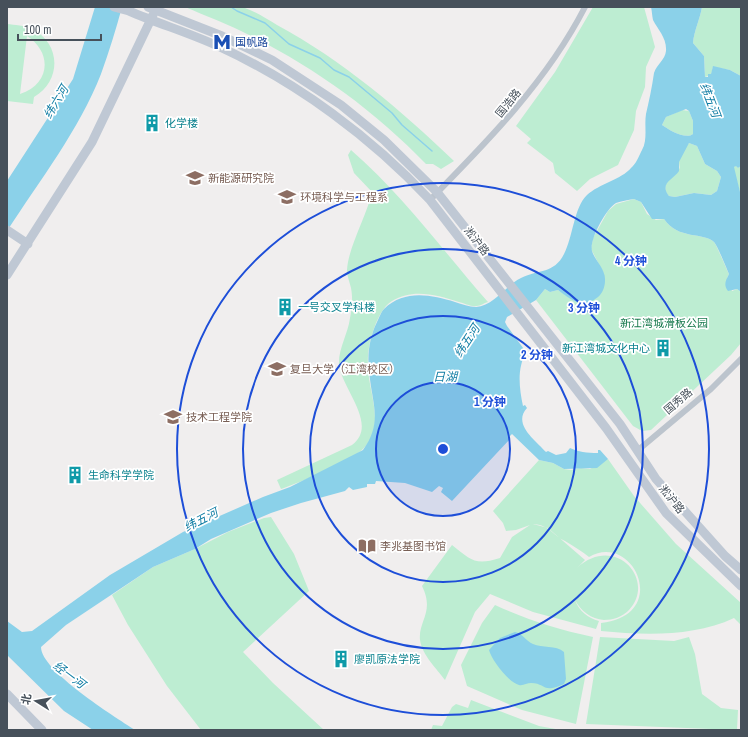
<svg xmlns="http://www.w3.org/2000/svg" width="748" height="737" viewBox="0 0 748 737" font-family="'Archivo Narrow','Noto Sans SC',sans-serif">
  <rect width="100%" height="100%" fill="#f0eeee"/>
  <!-- green -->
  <path fill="#bdedd2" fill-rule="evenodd" d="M185 7C197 7 236 4 245 8 256 12 267 19 277 25 342 60 401 110 454 161L441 169 433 164H426C375 111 314 67 249 35 228 24 206 16 185 7Z
    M593 7H644L655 47 646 67 645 87 636 111 634 130 618 165 590 179 577 191 555 173 553 163 527 143 531 139 516 126 555 72Z
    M702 7H741V76L730 70 713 67 711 75 705 77 704 56 693 43C694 31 700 19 702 7Z
    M7 24C15 25 24 25 32 29 61 43 62 81 34 97L33 104 7 101ZM27 36C53 53 50 84 20 94Z
    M682 110 689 111 693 121V134C686 140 669 130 662 125L666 117Z
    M689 143 697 146 705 164 717 171 721 177 717 191 711 195 694 193 675 197 669 196C666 193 664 189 666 184 668 178 675 177 678 171 681 167 679 166 679 162 679 156 685 147 689 143Z
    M351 150C403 195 443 251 488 302 484 303 480 306 477 306 471 307 464 303 459 302 437 295 413 288 392 301 383 307 380 315 376 323 370 338 367 352 368 368 369 394 386 427 363 449 351 461 299 483 281 489L277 480 352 445C379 425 342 389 339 365 338 349 348 334 350 318 352 308 353 299 351 288 350 283 347 276 347 270 348 248 367 215 372 192L354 173 348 155Z
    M736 165 738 168 741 166V196L734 171V167Z
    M634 199 641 202 647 214 656 220 664 219C678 240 704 232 714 242 717 246 726 268 729 274L727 278 732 291 737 289 741 292V343L731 355 651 430 642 431 633 426 536 300 545 289 550 292 558 290 574 301 591 303 604 274 591 249 593 238 608 211 616 204Z
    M608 459 634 496 676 544 741 603V625L734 618C694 637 644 635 601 631V623C672 615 633 531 589 557 582 551 573 546 565 541 552 535 551 526 534 524H533L548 528 585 560 577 568C615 533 657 580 629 610 622 617 613 620 604 620 591 619 581 611 575 600 579 611 588 618 599 621L596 629 533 612 490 594 475 612 445 680C437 669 422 655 420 640 418 621 435 612 422 586L452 545C471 560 475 566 500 558L512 537 530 525 516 530 506 531 503 523 493 511 539 460 553 463 564 469 571 470 581 468 590 469Z
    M271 517 294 554 309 591 243 652 273 683 324 730H201L167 686 128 625 112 595 153 567 195 549 228 532 264 518Z
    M495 605C530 621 556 629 593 637L576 724 522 710 467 686 461 665 482 623Z
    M600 637 674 641 689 637 695 654 702 694 721 708 738 710 737 730 586 724Z
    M471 700 539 726 561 730H431L433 725 442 726 452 707 456 704 468 708Z"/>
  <!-- water -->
  <path fill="#8bd1e9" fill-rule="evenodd" d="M95 7H122C116 29 109 52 101 74 79 130 40 180 7 231V181L73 79Z
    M651 7H702C700 19 694 31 693 43L704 56 705 77H708V74H711L713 66 730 70 741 76V166L738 168 736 166 734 167 741 196V292L737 289 728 291C723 285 726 280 729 274 726 267 718 247 714 242 704 232 678 240 664 219H652L641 202 634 199C628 200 621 201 616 203 606 209 589 240 592 251 595 261 606 269 605 281 605 287 602 294 598 297 583 310 571 300 558 290L550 292 545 289 536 300 507 317 505 322 507 326 526 352C517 369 519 387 523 406L525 405 527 408C512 424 536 441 546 452L548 451 556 455 566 453 570 448C578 452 587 453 598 453V450H600L608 459 597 468 564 469 553 463 539 460 512 434 509 437 510 439 452 501 441 492 443 488 439 486 432 492 405 483 376 481 375 484H367V487L353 490 349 487 345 491 301 503 271 513 211 539 195 549 153 567 66 625 41 647C41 671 114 716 135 730H93L64 711 7 655V621L22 632 32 631 110 575 183 532 263 497 290 487 363 450C384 421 371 402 369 369 367 354 370 336 377 322 379 318 381 312 384 309 405 289 431 295 455 302 462 304 469 307 476 307 494 306 506 285 521 278 539 269 554 274 564 254 573 237 574 207 587 195 599 184 622 179 631 168 636 164 639 156 642 150 648 139 644 126 646 114 649 101 652 87 654 73 657 64 665 60 666 51 667 38 658 30 653 20 652 16 652 11 651 7ZM686 109 689 111 693 121V134C686 140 669 130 662 125L666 117ZM689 143 697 146 705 164 717 171 721 177 717 191 711 195 694 193 675 197 669 196C659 183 673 180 679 171V162Z
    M515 632C522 633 526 641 533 644 542 648 556 645 564 652L566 679 564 684C542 694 546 683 531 683 527 683 523 686 519 685 509 683 491 659 489 650L500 638Z"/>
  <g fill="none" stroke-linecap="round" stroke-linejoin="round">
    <!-- stream -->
    <path stroke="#8bd1e9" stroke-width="1.5" d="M231 7 237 11 265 23 289 44 320 58 334 70 349 77 392 113 402 125 432 151"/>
    <!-- street -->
    <path stroke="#bcc4cd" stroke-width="6" d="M430 200C488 141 547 81 585 7
      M637 451 711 389 741 359"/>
    <!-- secondary -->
    <path stroke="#bfc8d4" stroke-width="9" d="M114 7 129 11C159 24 190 33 220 47 298 83 371 137 430 200L606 428 666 513 741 586
      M148 7 222 36 272 60 341 105 384 140 437 192 620 424 656 479 725 556 741 570
      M7 230 28 244
      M7 275 92 142 153 15
      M7 694 42 730"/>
  </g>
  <!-- distance rings -->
  <circle cx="443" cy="449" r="67" fill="#1d4ed8" fill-opacity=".12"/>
  <g fill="none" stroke="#1d4ed8" stroke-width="2">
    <circle cx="443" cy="449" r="67"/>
    <circle cx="443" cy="449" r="133"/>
    <circle cx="443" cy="449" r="200"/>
    <circle cx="443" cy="449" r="266"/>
  </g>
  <!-- icons -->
  <defs>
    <g id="metro-bare" transform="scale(1.38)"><path d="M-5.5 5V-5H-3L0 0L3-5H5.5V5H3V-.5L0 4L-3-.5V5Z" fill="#1a4fb4" stroke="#fff" stroke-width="2.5" paint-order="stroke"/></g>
    <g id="building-bare" transform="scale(1.38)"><path d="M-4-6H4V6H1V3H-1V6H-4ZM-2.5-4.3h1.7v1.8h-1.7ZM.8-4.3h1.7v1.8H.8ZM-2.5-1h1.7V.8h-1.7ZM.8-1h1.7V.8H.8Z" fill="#0f9aa8" stroke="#fff" stroke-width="2.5" paint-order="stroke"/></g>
    <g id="university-bare" transform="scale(1.38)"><path d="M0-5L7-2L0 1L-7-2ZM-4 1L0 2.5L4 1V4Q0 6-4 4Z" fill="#8d6e63" stroke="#fff" stroke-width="2.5" paint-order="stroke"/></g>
    <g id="library-bare" transform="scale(1.38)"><path d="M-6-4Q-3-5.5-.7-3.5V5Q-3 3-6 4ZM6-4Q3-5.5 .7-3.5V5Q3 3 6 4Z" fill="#8d6e63" stroke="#fff" stroke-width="2.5" paint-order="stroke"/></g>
  </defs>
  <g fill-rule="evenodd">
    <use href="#metro-bare" x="222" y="42"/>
    <use href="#building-bare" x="152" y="123"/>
    <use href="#university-bare" x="195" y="178"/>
    <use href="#university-bare" x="287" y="197"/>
    <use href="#building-bare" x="285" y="307"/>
    <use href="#building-bare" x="663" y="348"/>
    <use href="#university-bare" x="277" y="369"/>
    <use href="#university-bare" x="173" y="417"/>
    <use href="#building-bare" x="75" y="475"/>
    <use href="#library-bare" x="367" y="546"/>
    <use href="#building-bare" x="341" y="659"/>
  </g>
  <g text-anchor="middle" stroke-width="3.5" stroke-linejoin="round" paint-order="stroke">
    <!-- transit labels -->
    <g font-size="11" fill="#164399" stroke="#fff" text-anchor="start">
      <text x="235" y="46">国帆路</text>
    </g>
    <!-- street labels -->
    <g font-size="11" fill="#46505a" stroke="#fff">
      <text transform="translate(508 103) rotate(-51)" y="4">国浩路</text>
      <text transform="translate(477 241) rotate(52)" y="4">淞沪路</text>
      <text transform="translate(678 401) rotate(-40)" y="4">国秀路</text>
      <text transform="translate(672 499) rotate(51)" y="4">淞沪路</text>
    </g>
    <!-- culture labels -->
    <g font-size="11" fill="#0d838f" stroke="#fff" text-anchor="start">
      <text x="165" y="127">化学楼</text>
      <text x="298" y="311">一号交叉学科楼</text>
      <text x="650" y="352" text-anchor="end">新江湾城文化中心</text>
      <text x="88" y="479">生命科学学院</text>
      <text x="354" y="663">廖凯原法学院</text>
    </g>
    <!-- education labels -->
    <g font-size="11" fill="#785e54" stroke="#fff" text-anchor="start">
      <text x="208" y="182">新能源研究院</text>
      <text x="300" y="201">环境科学与工程系</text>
      <text x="290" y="373">复旦大学（江湾校区）</text>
      <text x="186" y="421">技术工程学院</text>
      <text x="380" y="550">李兆基图书馆</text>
    </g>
    <!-- park labels -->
    <g font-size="11" fill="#197a4e" stroke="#fff">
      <text x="664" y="327">新江湾城滑板公园</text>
    </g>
    <!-- water labels -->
    <g font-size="12" font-style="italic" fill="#107da4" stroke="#fff">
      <text transform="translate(710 100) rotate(69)" y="4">纬五河</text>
      <text transform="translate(56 102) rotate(-59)" y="4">纬六河</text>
      <text transform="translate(467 341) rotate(-57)" y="4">纬五河</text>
      <text x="445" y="381">日湖</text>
      <text transform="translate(201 520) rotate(-27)" y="4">纬五河</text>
      <text transform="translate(69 675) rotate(37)" y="4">经一河</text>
    </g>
  </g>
  <circle cx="443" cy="449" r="6" fill="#1d4ed8" stroke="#fff" stroke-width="2"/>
  <g font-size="12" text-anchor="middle" font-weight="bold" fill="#1d4ed8" stroke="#fff" stroke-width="3.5" stroke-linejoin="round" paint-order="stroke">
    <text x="631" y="265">4 分钟</text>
    <text x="584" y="312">3 分钟</text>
    <text x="537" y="359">2 分钟</text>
    <text x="490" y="406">1 分钟</text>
  </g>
  <!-- border -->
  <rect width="748" height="737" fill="none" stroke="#46505a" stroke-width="16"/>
  <!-- north arrow -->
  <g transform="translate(36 701) rotate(281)" stroke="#ffffff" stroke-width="3" paint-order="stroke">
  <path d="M0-3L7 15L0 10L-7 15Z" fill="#46505a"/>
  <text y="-6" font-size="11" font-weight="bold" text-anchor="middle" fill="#46505a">北</text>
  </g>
  <!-- scale -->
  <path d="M18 34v6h83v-6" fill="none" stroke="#46505a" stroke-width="2"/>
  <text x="24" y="34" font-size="12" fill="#46505a" stroke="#ffffff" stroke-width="3" paint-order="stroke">100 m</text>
</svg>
